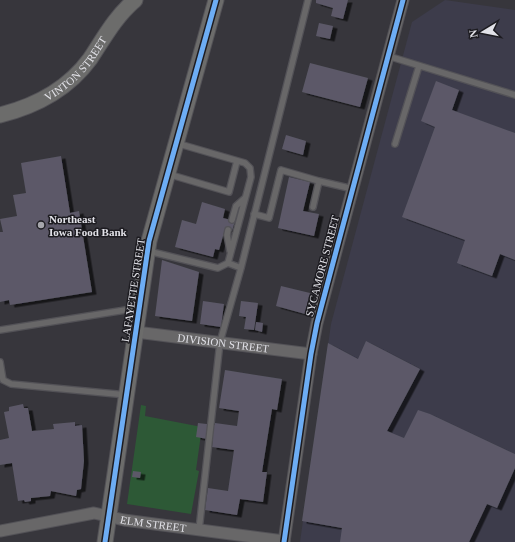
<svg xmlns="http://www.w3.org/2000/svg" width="515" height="542" viewBox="0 0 515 542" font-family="Georgia,serif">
  <defs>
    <filter id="shadow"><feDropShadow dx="4.5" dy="2.5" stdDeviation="0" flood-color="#0009"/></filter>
  </defs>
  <rect width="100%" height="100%" fill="#37363c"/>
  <!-- built -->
  <path fill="#3d3c4b" d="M445 0 515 10V542H300L331 324 412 22Z"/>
  <!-- green -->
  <path fill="#2d5936" d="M141 405 146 406 145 416 202 427 196 470 199 471 191 514 127 504Z"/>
  <!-- building -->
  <path fill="#5b5967" filter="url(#shadow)" d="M316 0H348L343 19 331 16 333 8 316 3Z
    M319 23 333 26 330 39 316 36Z
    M310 63 368 78 360 107 302 92Z
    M436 81 459 90 452 110 515 133V260L500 254 492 276 457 263 465 240 402 217 435 127 421 121Z
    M286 135 306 141 303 155 282 149Z
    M61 156 70 213 79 211 92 292 10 305 9 300 0 302V232H3L0 219 17 216 13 195 26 193 21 163Z
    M289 177 310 182 303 211 319 214 314 236 278 228Z
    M202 202 225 209 223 218 235 221 232 231 225 229 219 250 215 249 213 257 175 247 182 220 196 224Z
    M162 260 199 272 192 321 155 316Z
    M281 286 310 293 305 314 276 306Z
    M203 301 224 304 221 327 200 324Z
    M241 301 258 303 254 330 244 329 246 317 239 316Z
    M256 322 263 323 262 332 255 330Z
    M366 341 420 369 387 431 404 438 418 410 430 414 515 454V468L497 508 487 504 469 542H340L342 528 302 521 328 343 358 359Z
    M225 370 282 379 277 410 272 409 262 472H267L263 502 240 499 237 515 205 510 208 488 228 491 234 450 212 447 213 440 196 437 198 423 215 425V423L237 426 239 411 219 408Z
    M23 404 24 408H28L32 431 54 429 53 424 75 422V426L82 425 84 461 81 489 77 490 76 496 51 491 50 496 31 498V501L25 502 24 500 18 501 12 463 0 465V440L9 438 4 412 9 411V407Z
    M133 471 141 472 140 478 132 477Z"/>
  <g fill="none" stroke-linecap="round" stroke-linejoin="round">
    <!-- lane casing -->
    <g stroke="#535257" stroke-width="8">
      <path id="lane" d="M388 56 515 95
        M395 144 419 66
        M168 174 229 192 237 161
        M313 207 319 181 353 189
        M254 214 269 218 281 170 319 181
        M232 220 236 206 245 198
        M228 230 227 235 230 251
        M148 251 218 268 228 263 251 177 250 168 245 163 176 143
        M228 263 241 268
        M0 330 138 308
        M0 362 3 380 11 384 127 395
        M199 530 220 342 241 268 308 0"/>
    </g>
    <!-- street casing -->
    <g stroke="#535257" stroke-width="13">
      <g id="street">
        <path id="s1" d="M136 332 311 354"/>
        <path id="s2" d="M0 531 94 513 124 520 284 541"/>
        <path d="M284 542 311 354 317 323 403 0"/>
      </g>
    </g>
    <!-- secondary casing -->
    <g stroke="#535257" stroke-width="17">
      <g id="secondary">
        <path id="s3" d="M0 115C36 106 68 89 90 59 104 38 115 17 135 0"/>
        <path d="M105 542 149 241 216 0"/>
      </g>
    </g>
    <!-- lane -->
    <use href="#lane" stroke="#686768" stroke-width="5.5"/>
    <!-- street -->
    <use href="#street" stroke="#686768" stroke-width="11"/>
    <!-- secondary -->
    <use href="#secondary" stroke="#6c6c6b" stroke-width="15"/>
    <!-- cycleway casing -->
    <g stroke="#1d1c21" stroke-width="8">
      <path id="cycleway" d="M105 542 149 241 216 0
        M284 542 311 354 317 323 403 0"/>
    </g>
    <!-- cycleway -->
    <use href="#cycleway" stroke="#6dadf4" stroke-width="5"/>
  </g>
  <!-- markers -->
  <circle fill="#a6a6ac" stroke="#1d1c21" stroke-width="1.5" cx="41" cy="225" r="4"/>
  <g text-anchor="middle" stroke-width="3" stroke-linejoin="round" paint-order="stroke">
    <!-- street labels -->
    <g font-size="11" fill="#e2e2e8" stroke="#1d1c21">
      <text dy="4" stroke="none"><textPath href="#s3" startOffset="91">VINTON STREET</textPath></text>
      <text transform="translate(322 266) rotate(-75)" y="4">SYCAMORE STREET</text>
      <text transform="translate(133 290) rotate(-81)" y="4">LAFAYETTE STREET</text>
      <text dy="4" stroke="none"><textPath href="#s1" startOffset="88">DIVISION STREET</textPath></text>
      <text dy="4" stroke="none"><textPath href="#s2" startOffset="156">ELM STREET</textPath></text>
    </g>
    <!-- poi labels -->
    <g font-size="11" font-weight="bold" fill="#e2e2e8" stroke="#1d1c21" text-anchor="start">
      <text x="49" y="223">Northeast<tspan x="49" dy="13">Iowa Food Bank</tspan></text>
    </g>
  </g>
  <!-- north arrow -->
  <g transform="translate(483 32) rotate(260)" stroke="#1d1c21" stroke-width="3" paint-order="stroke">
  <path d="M0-3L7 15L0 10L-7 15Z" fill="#e2e2e8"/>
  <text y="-6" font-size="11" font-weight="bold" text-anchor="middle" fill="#e2e2e8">N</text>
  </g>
</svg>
